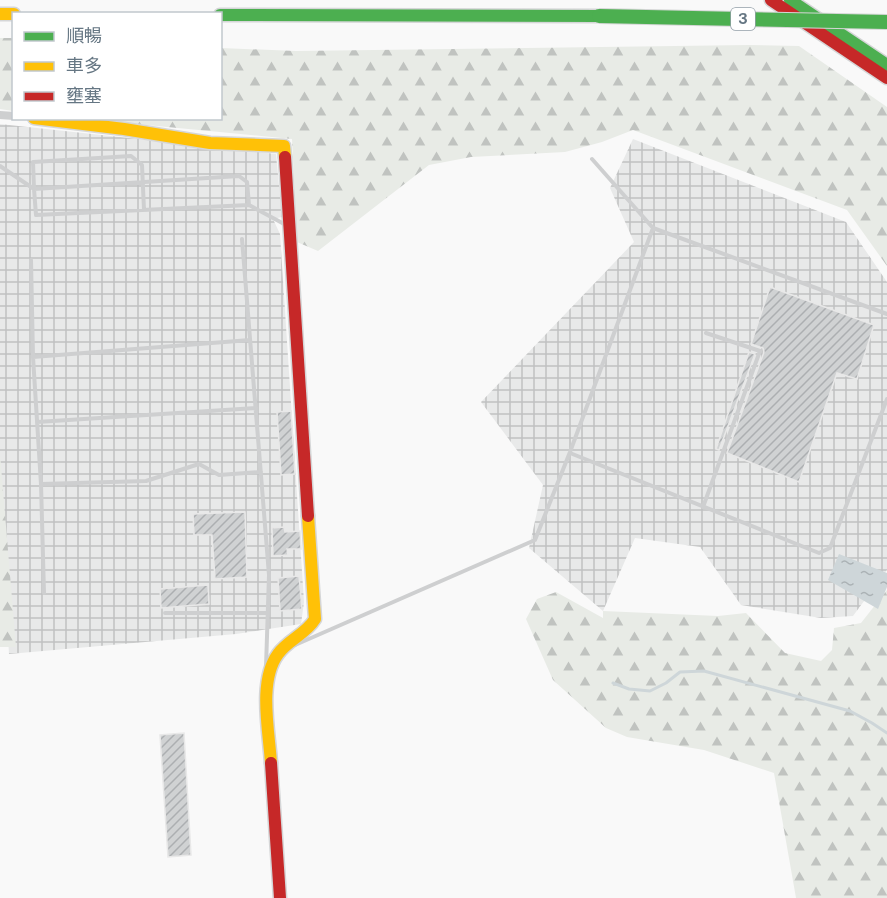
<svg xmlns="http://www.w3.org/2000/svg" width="887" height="898" viewBox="0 0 887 898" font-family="'Public Sans','Noto Sans TC',sans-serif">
  <defs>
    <pattern id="industrial-grid" width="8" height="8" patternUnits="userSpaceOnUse" patternTransform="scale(1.5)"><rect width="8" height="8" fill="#e8e9e9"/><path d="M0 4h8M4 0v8" fill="none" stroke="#c0c1c2"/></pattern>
    <pattern id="forest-firs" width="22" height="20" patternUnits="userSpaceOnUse" patternTransform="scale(1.5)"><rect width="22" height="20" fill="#e8ebe6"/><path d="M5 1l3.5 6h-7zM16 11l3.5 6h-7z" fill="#c0c3c0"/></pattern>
    <pattern id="water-ripples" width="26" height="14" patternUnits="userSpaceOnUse" patternTransform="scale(1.5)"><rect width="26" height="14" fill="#ced6d9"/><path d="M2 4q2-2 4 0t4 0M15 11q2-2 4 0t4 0" fill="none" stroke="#abb2b5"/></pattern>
    <pattern id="building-hatch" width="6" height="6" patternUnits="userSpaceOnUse" patternTransform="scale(1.5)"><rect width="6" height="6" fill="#d0d2d3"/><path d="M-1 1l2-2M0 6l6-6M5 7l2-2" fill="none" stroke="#acafb1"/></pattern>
  </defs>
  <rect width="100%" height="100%" fill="#f9f9f9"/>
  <!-- industrial -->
  <path fill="url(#industrial-grid)" d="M0 124 276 154 282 217 273 219 280 234 304 602 301 624 236 634 9 654 0 502Z
    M633 139 846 222 887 282V570L853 616 821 618 741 605 700 547 635 538 603 611 529 548 543 485 481 402 634 242 610 188Z"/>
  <!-- forest -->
  <path fill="url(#forest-firs)" d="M0 38H13V111L0 109Z
    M749 45 799 46 887 107V266L847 210 633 130 602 142 565 152 471 157 429 165 318 251 297 242 292 139 84 119 220 118 221 48 296 51Z
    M0 454 16 647H0Z
    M887 590V898H796L774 773 704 750 627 737 606 728 553 680 526 619 537 599 556 592 603 618V611L718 616 746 613 785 653 821 661 832 650 834 628 861 623Z"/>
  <!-- water -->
  <path fill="url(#water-ripples)" d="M839 554 887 573V587L878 609 828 580Z"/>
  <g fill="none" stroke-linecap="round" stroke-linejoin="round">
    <!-- stream -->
    <path stroke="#ced6d9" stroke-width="3" d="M613 683 629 689 650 691 666 683 680 672 704 671 850 711 872 723 887 733"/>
  </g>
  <!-- building -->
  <path fill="url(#building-hatch)" stroke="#e8e8e8" stroke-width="1.5" d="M770 287 874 325 857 379 837 373 799 482 727 453 764 352 763 348 751 344Z
    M749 352 755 354 719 450 716 449Z
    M291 411 295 474 281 475 277 412Z
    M245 512 247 577 215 579 212 535H194L193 514Z
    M284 527 285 532 300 531 301 549H287L288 555 273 556 272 528Z
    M299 576 302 609 280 611 278 578Z
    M208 585 209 604 161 608 160 589Z
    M184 733 191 855 168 857 160 735Z"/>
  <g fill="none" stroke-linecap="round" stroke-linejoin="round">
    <!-- fast casing -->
    <g stroke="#d5d6d7" stroke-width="15">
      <path id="fast" d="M790 0 887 65
        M220 15 599 16"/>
    </g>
    <!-- slow casing -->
    <g stroke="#d5d6d7" stroke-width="15">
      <path id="slow" d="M0 14H14
        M34 118 124 129 210 143 284 146 285 157
        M271 763C269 731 258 681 278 654 288 640 306 634 315 619L308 516"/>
    </g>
    <!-- jam casing -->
    <g stroke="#d5d6d7" stroke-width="15">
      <path id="jam" d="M771 0 887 78
        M285 157 308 516
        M271 763 280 898"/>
    </g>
    <!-- lane -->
    <path stroke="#cecfd0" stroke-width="4" d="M0 166 34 189
      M34 189 33 162 131 156 142 165 144 210
      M249 205 247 182 239 176 34 189 36 215 249 205 286 225
      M653 228 887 314
      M242 239 269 575 266 667
      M31 260 33 357 250 340
      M33 357 41 484 44 593
      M37 422 256 408
      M570 453 819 553 830 548 887 399
      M41 484 146 481 199 464 219 475 261 472
      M703 507 760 351 706 333
      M165 613H268
      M295 645 535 540 570 452 653 228 592 159"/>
    <!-- street -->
    <path stroke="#cecfd0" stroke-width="8" d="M0 115 14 116"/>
    <!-- fast -->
    <use href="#fast" stroke="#4caf50" stroke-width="12"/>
    <!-- slow -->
    <use href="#slow" stroke="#ffc107" stroke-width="12"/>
    <!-- jam -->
    <use href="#jam" stroke="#c62828" stroke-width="12"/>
    <!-- fast-bridge casing -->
    <g stroke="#d5d6d6" stroke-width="16" stroke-linecap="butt">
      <path id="fast-bridge" d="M599 16 887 22"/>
    </g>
    <!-- fast-bridge -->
    <use href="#fast-bridge" stroke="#4caf50" stroke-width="14"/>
  </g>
  <g text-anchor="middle" stroke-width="6" stroke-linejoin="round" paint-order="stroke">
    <!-- shield labels -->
    <rect fill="#fff" stroke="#939fa8" stroke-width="1.5" x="731" y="8" width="24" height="22" rx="4.5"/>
    <g font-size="14" font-weight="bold" fill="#657683">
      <text x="743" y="24">3</text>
    </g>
  </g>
  <!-- legend -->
  <rect x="12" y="12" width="210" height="108" fill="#ffffff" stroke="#c1c8cd" stroke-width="1.5"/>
  <rect x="24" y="32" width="30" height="9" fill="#4caf50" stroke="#c1c8cd" stroke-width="1.5"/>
  <text x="66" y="42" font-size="18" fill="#657683">順暢</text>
  <rect x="24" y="62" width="30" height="9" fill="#ffc107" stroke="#c1c8cd" stroke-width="1.5"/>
  <text x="66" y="72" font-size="18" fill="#657683">車多</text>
  <rect x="24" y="92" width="30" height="9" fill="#c62828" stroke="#c1c8cd" stroke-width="1.5"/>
  <text x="66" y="102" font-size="18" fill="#657683">壅塞</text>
</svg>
